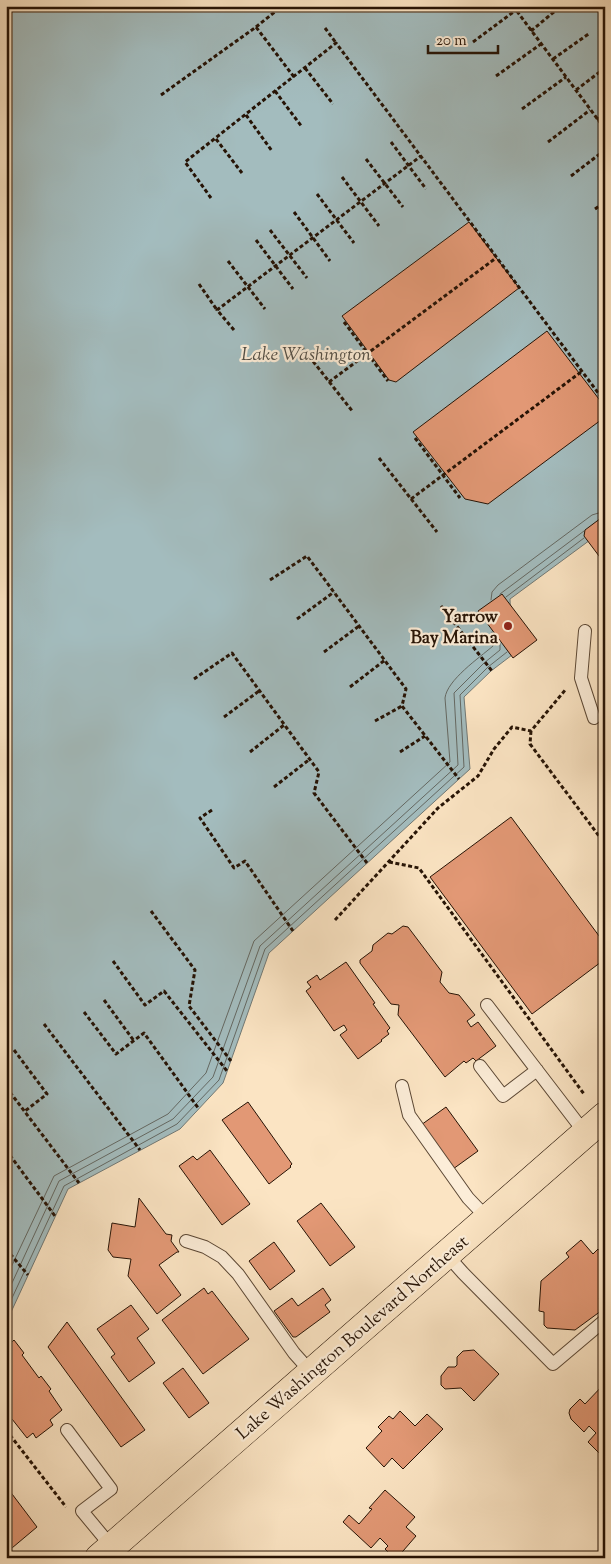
<svg xmlns="http://www.w3.org/2000/svg" width="611" height="1564" viewBox="0 0 611 1564" font-family="'Sorts Mill Goudy',serif">
  <rect width="100%" height="100%" fill="#fbe4c3"/>
  <filter id="stains"><feTurbulence type="fractalNoise" baseFrequency=".004" numOctaves="4"/><feColorMatrix values="0 0 0 0 .2 0 0 0 0 .09 0 0 0 0 .02 0 0 0 .5 -.17"/></filter>
  <radialGradient id="worn" r=".72"><stop offset=".6" stop-color="#630" stop-opacity="0"/><stop offset="1" stop-color="#630" stop-opacity=".3"/></radialGradient>
  <!-- water -->
  <path fill="#a3bcbe" stroke="#717874" d="M6 6H605V529L510 599 512 655 491 671 464 697 470 769 269 953 223 1083 180 1129 68 1189 6 1323Z"/>
  <g fill="none" stroke-linecap="round" stroke-linejoin="round">
    <!-- shore -->
    <path stroke="#646862" stroke-width="1" d="M500 594 584 531
      M506 597 584 538
      M491 600 492 592 498 585 592 515 605 511
      M6 1278 54 1176 168 1114 206 1073 254 941 450 762 445 698C447 680 479 658 493 646L492 632
      M6 1296 59 1181 173 1119 213 1077 260 946 458 765 454 693 484 663 500 650V643
      M6 1311 64 1186 177 1124 219 1080 265 949 464 767 460 695 488 667 507 652"/>
  </g>
  <!-- building -->
  <path fill="#e29875" stroke="#261305" d="M469 222 519 288 396 382 389 380 342 316Z
    M547 331 605 407V417L488 504 465 499 413 432Z
    M605 515V558L602 560 584 536 585 530Z
    M502 594 537 640 513 658 478 611Z
    M511 817 605 944V959L532 1014 430 877Z
    M403 926 408 927 442 972 440 982 449 993 459 995 475 1015 467 1021 471 1027 478 1022 496 1046 476 1061 473 1058 466 1063 464 1061 445 1077 398 1015 399 1005 391 1004 360 963V960L372 951 373 945 388 933 392 934Z
    M346 962 375 1003 373 1004 390 1028 387 1031 389 1034 381 1040 382 1041 358 1059 340 1035 347 1030 344 1025 334 1031 306 991 311 987 307 982 317 975 320 980Z
    M248 1102 292 1164 290 1166 291 1167 269 1184 222 1120Z
    M446 1107 478 1151 453 1169 421 1125Z
    M210 1150 250 1204 222 1225 179 1166 193 1156 197 1160Z
    M139 1198 166 1234 172 1235 171 1241 179 1252H177L159 1265 181 1295 157 1314 128 1276 131 1259 113 1257 108 1250 112 1223 135 1227Z
    M321 1203 355 1247 330 1266 297 1221Z
    M581 1240 593 1254 598 1249 605 1257V1294L599 1298 605 1305V1308L575 1330 547 1328 544 1325V1312L539 1311 541 1281 569 1257 566 1253Z
    M274 1242 295 1271 270 1290 249 1261Z
    M204 1288 208 1294 212 1291 249 1339 203 1374 162 1320Z
    M323 1288 331 1300 325 1305 330 1312 296 1337H293L274 1311 292 1298 298 1306Z
    M131 1305 149 1329 137 1338 155 1363 129 1382 111 1357 115 1354 97 1329Z
    M67 1322 145 1430 121 1447 48 1347Z
    M6 1334 12 1342 14 1340 24 1353 22 1355 39 1378 41 1376 51 1389 49 1391 62 1410 50 1420 53 1425 36 1438 33 1433 27 1438 12 1419 10 1421 6 1415Z
    M474 1350 499 1374 474 1401 461 1388 445 1389 441 1385V1376L448 1367H455L457 1365V1357L463 1351Z
    M183 1368 209 1403 189 1418 163 1383Z
    M605 1383V1448L600 1454 588 1442 596 1433 589 1426 584 1432 571 1419 569 1413 570 1409 580 1399 585 1404Z
    M400 1411 415 1426 427 1414 443 1429 403 1469 392 1458 384 1467 366 1448 382 1431 378 1427 389 1416 393 1419Z
    M6 1486 37 1527 6 1553Z
    M385 1490 415 1517 406 1527 416 1536 397 1558H394L385 1549 388 1546 380 1538 371 1548 343 1522 349 1515 359 1524 372 1509 369 1508Z"/>
  <g fill="none" stroke-linecap="round" stroke-linejoin="round">
    <!-- lane casing -->
    <g stroke="#5b4734" stroke-width="14">
      <path id="lane" d="M585 631 581 678 594 718
        M487 1005 585 1133
        M480 1066 503 1096 537 1070
        M402 1086 409 1115 468 1198 487 1218
        M186 1241 205 1247 222 1257 238 1274 294 1353 311 1372
        M446 1254 463 1273 553 1364 605 1320
        M67 1430 111 1489 82 1511 111 1546"/>
    </g>
    <!-- primary casing -->
    <g stroke="#261305" stroke-width="29">
      <path id="primary" d="M99 1558 605 1116"/>
    </g>
    <!-- path -->
    <path stroke="#261305" stroke-width="3" stroke-dasharray="4 2.5" stroke-linecap="butt" d="M513 6 605 129
      M448 10 453 6
      M256 27 282 6
      M325 28 336 43
      M531 31 561 6
      M473 42 516 10
      M553 59 590 33
      M305 68 333 104
      M496 76 541 44
      M576 90 605 68
      M275 91 302 127
      M161 95 256 27 294 77
      M522 109 566 77
      M246 115 272 151
      M597 120 605 114
      M216 139 242 173
      M391 142 426 189
      M548 142 590 110
      M366 159 403 207
      M571 176 605 150
      M342 177 379 226
      M317 194 354 243
      M211 198 185 162 336 43 605 402
      M595 209 605 202
      M294 212 330 261
      M270 230 307 278
      M256 240 293 289
      M228 261 265 309
      M199 284 217 310
      M344 322 388 381
      M234 330 217 310 421 156
      M301 346 353 412
      M329 382 496 258
      M415 438 460 498
      M379 458 437 532
      M411 499 581 372
      M270 580 307 556 406 689 402 706 459 779
      M441 606 492 671
      M297 619 334 592
      M324 652 359 626
      M194 679 232 653 319 772 314 793 367 863
      M350 687 385 660
      M224 717 259 691
      M375 721 402 706
      M531 731 530 744 605 844
      M250 752 284 725
      M400 752 425 736
      M274 787 310 759
      M212 810 200 818 234 868 245 861 293 931
      M389 862 419 868 584 1094
      M151 911 195 970 189 1006 231 1061
      M335 920 438 808 478 776 494 749 512 727 531 731 566 689
      M113 961 145 1005 164 991 227 1071
      M104 1000 134 1041
      M84 1012 116 1054 144 1033 199 1109
      M44 1024 140 1150
      M14 1050 47 1094 25 1111
      M6 1087 79 1183
      M6 1150 55 1216
      M6 1237 8 1239 6 1240
      M6 1249 28 1275
      M6 1314 9 1318
      M6 1430 66 1507"/>
    <!-- lane -->
    <use href="#lane" stroke="#fcedd8" stroke-width="12"/>
    <!-- primary -->
    <use href="#primary" stroke="#fbe4c3" stroke-width="28"/>
  </g>
  <!-- markers -->
  <circle fill="#8f2418" stroke="#fcedd8" stroke-width="2" cx="508" cy="626" r="5"/>
  <g text-anchor="middle" stroke-width="4.5" stroke-linejoin="round" paint-order="stroke">
    <!-- poi labels -->
    <g font-size="18" font-weight="bold" fill="#261305" stroke="#fcedd8" text-anchor="end">
      <text x="498" y="622">Yarrow<tspan x="498" dy="21">Bay Marina</tspan></text>
    </g>
    <!-- street labels -->
    <g font-size="18" fill="#261305" stroke="#fcedd8">
      <text transform="translate(352 1337) rotate(-41)" y="6">Lake Washington Boulevard Northeast</text>
    </g>
    <!-- water labels -->
    <g font-size="19" font-style="italic" fill="#524e46" stroke="#fcedd8">
      <text x="306" y="360">Lake Washington</text>
    </g>
  </g>
  <!-- margin -->
  <rect width="611" height="1564" fill="none" stroke="#fbe4c3" stroke-width="25"/>
  <rect x="8" y="8" width="596" height="1549" fill="none" stroke="#261305" stroke-width="2.5"/>
  <rect x="12" y="12" width="586" height="1539" fill="none" stroke="#261305"/>
  <!-- scale -->
  <path d="M428 45v8h70v-8" fill="none" stroke="#261305" stroke-width="2.5"/>
  <text x="436" y="45" font-size="15" fill="#261305" stroke="#fcedd8" stroke-width="4" paint-order="stroke">20 m</text>
  <rect width="100%" height="100%" filter="url(#stains)"/>
  <rect width="100%" height="100%" fill="url(#worn)"/>
</svg>
